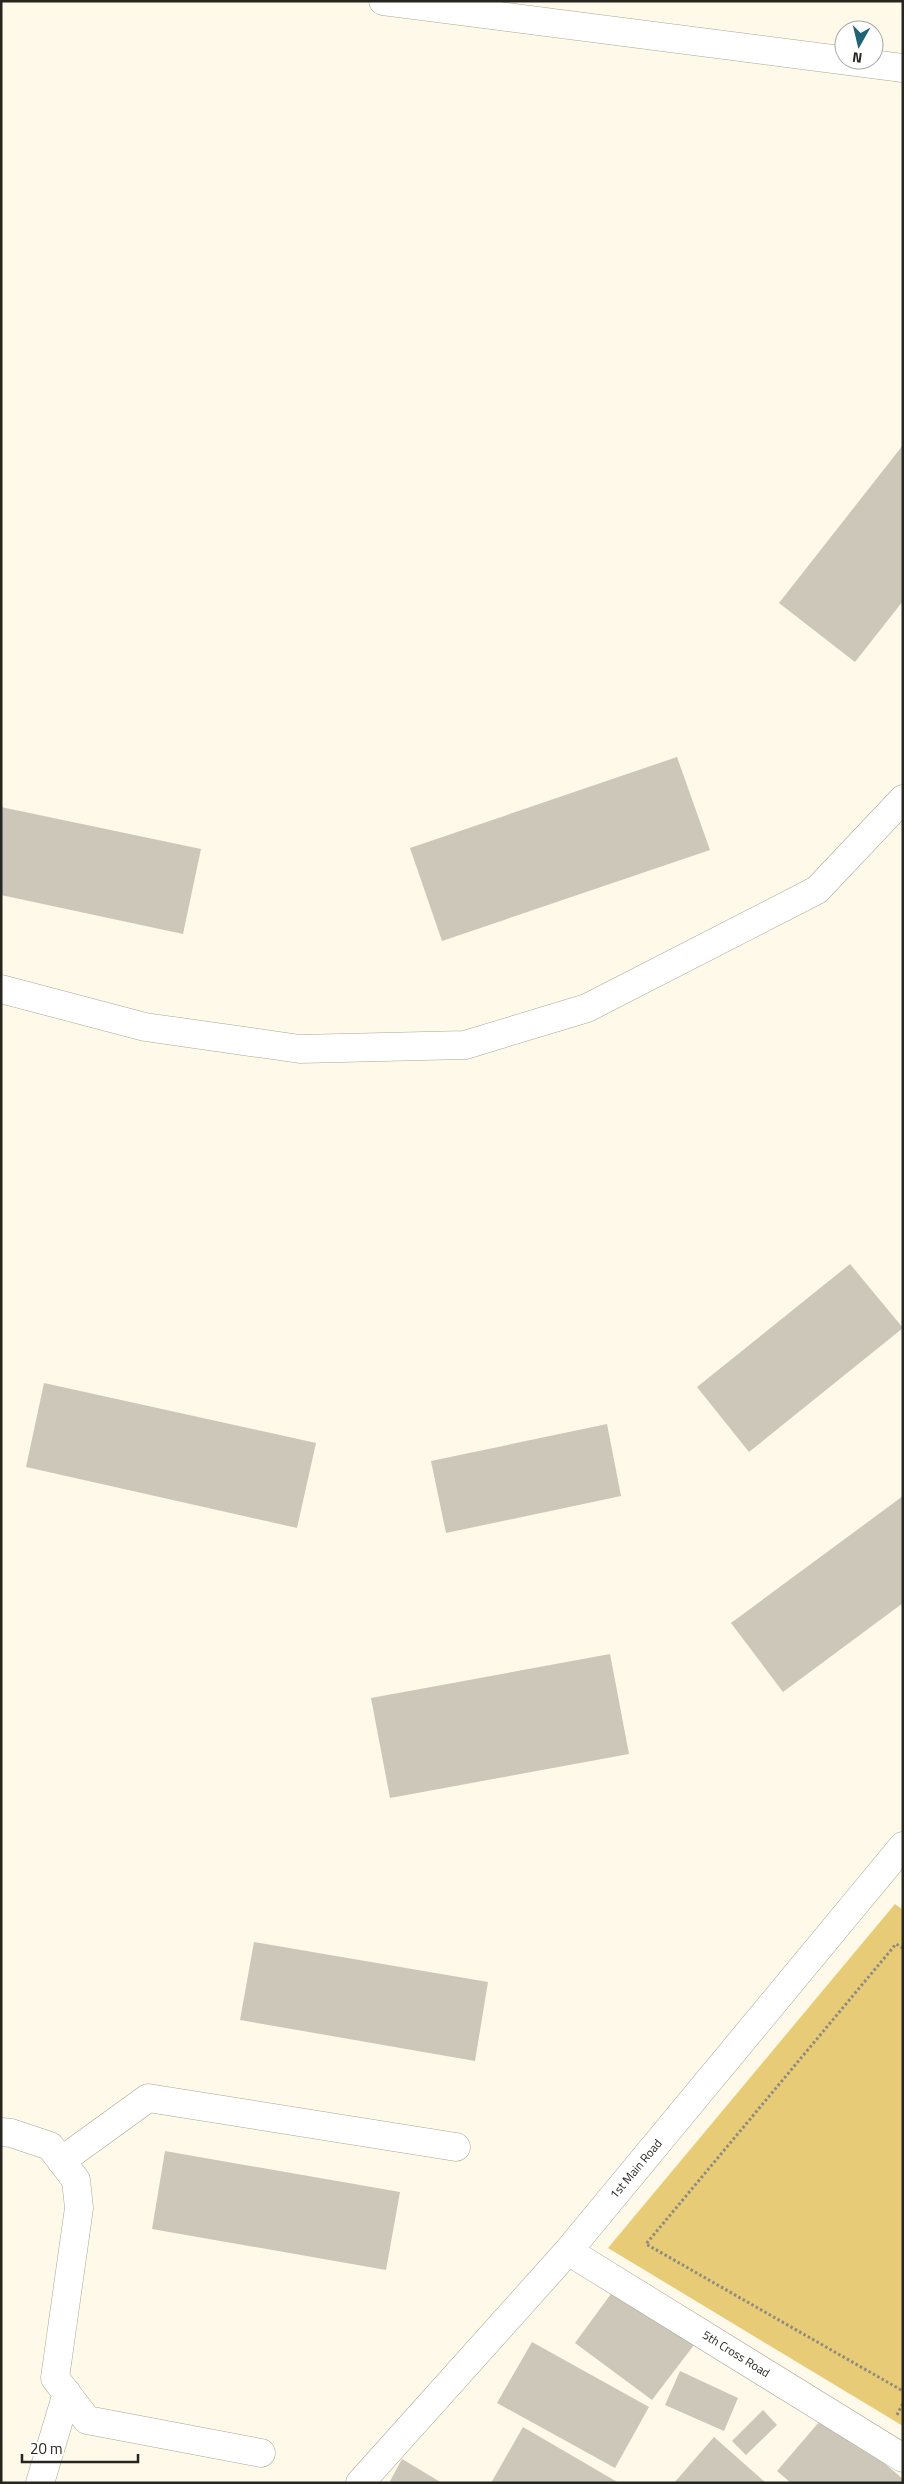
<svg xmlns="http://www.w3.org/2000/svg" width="904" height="2484" viewBox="0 0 904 2484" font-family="'Titillium Web',sans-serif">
  <rect width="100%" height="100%" fill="#fef9e9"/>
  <!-- green -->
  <path fill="#e7cb77" d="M895 1904 903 1910V2426L608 2248Z"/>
  <!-- building -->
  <path fill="#ccc7b9" d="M903 445V601L855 662 779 603Z
    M677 757 710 850 442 941 410 848Z
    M1 807 201 849 183 934 1 895Z
    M850 1264 903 1328 749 1452 697 1387Z
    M44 1383 316 1443 297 1528 26 1467Z
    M607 1424 621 1496 446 1533 431 1461Z
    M903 1496V1603L783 1692 731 1623Z
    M610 1654 629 1754 390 1798 371 1698Z
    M254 1942 488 1982 475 2061 240 2020Z
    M165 2151 400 2192 386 2270 152 2229Z
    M616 2287 694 2345 652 2400 575 2343Z
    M532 2342 649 2407 615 2468 497 2403Z
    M680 2371 738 2398 724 2431 665 2405Z
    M763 2410 777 2425 746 2455 732 2441Z
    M826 2414 903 2479V2483H791L777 2471Z
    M523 2427 619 2483H491Z
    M714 2437 766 2483H674Z
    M402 2459 442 2483H389Z"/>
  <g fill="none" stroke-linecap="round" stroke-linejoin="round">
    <!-- minor casing -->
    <g stroke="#aaa697" stroke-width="29">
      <path id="minor" d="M383 1 903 68
        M1 989 145 1027 300 1049 465 1045 587 1008 817 890 903 799
        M1 2132 11 2133 50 2146 76 2180 79 2208 55 2378 87 2420 261 2453
        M61 2161 148 2098 456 2147
        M568 2251 903 2458
        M40 2483 67 2393
        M360 2483 568 2251 903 1846"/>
    </g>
    <!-- path -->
    <path stroke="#8d8a7f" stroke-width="3" stroke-dasharray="2.5 2.5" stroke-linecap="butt" d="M903 1948 896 1944 646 2244 903 2391
      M897 2415 903 2403"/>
    <!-- minor -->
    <use href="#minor" stroke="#fff" stroke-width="28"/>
  </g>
  <g text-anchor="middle" stroke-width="4.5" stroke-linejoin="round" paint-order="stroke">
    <!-- street labels -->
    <g font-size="12" fill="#272520" stroke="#fff">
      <text transform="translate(636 2169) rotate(-50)" y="4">1st Main Road</text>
      <text transform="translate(736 2354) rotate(32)" y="4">5th Cross Road</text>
    </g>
  </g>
  <!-- border -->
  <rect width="904" height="2484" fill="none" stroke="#272520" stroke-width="5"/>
  <!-- north arrow -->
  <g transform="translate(859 45) rotate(188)"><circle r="24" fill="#ffffff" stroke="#a9a8a6"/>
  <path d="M0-4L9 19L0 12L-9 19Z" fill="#206376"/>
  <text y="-8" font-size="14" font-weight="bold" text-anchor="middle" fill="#272520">N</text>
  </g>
  <!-- scale -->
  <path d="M22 2454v8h116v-8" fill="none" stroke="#272520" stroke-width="2.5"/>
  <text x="30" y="2454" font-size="15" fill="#272520" stroke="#ffffff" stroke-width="4" paint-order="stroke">20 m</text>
</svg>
